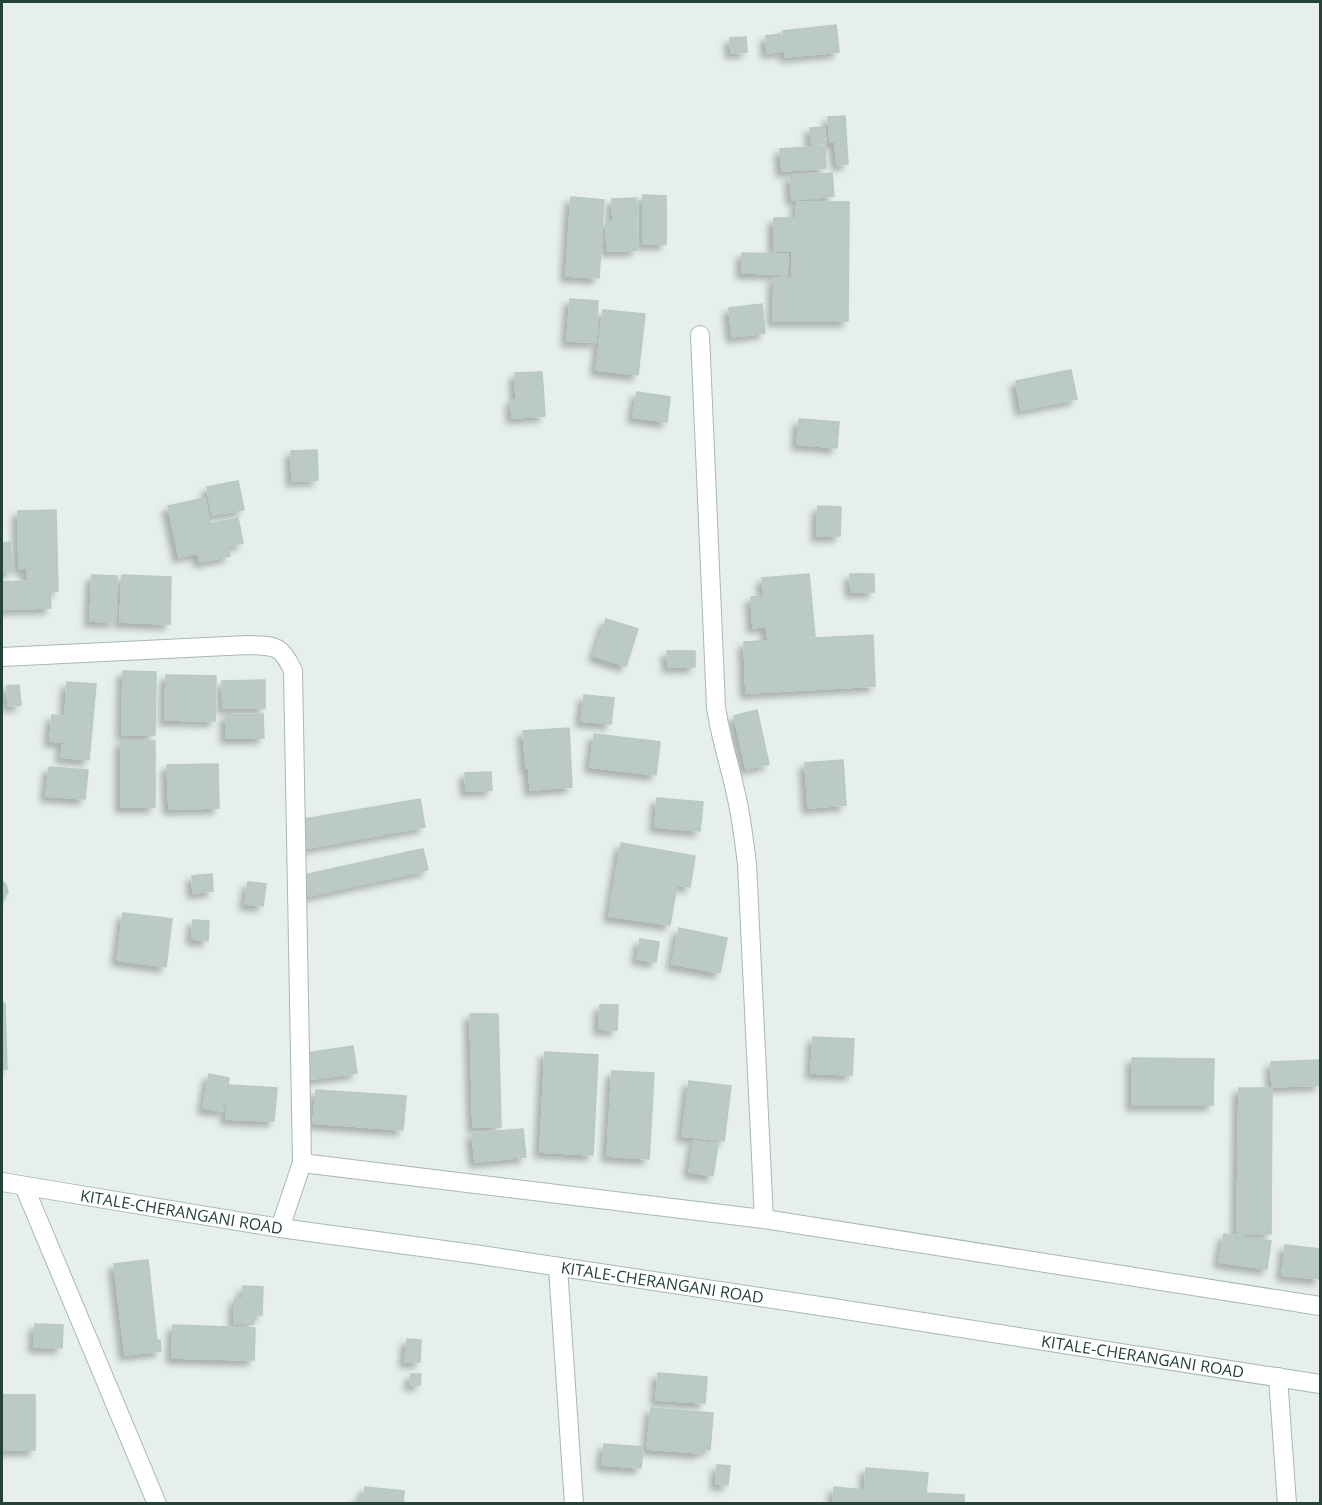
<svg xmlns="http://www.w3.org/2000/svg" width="1322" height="1505" viewBox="0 0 1322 1505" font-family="'Open Sans',sans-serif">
  <defs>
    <filter id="shadow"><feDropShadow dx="-5.5" dy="5.5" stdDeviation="3" flood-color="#0004"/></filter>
  </defs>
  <rect width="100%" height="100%" fill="#e6efeb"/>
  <!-- building -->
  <path fill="#bbcac4" stroke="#b8c9c2" stroke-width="1.5" filter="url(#shadow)" d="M836 25 839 52 785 57 783 31Z
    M781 34 782 51 767 53 766 36Z
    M746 37 747 52 731 53 730 38Z
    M845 116 848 164 837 165 835 142H830L828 117Z
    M824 127 826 143 812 145 810 128Z
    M825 146 826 168 782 171 780 149Z
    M832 173 834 196 792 200 790 176Z
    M643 195 666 196V244H643Z
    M571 197 604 200 599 278 566 276Z
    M636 198 637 250 607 251 606 221H613L612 199Z
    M797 202H849L848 321H773L774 278H792V251H774V218H796Z
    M742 253 788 254 787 274 742 273Z
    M570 299 598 301 596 342 567 341Z
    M762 304 765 333 732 337 729 308Z
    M603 310 645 314 638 375 596 370Z
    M1071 370 1077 399 1021 410 1016 381Z
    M542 372 545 416 512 418 511 400H516L515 373Z
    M637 392 670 397 667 422 633 417Z
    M799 419 839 422 837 448 797 444Z
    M317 450 318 480 292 481 291 451Z
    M238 481 244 510 212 515 207 487Z
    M205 498 210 524 238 518 243 543 228 547 230 556 200 562 198 553 179 557 168 506Z
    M818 506 841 507 840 536H817Z
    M56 510 58 591 50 592 51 608 2 609V582L28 581 27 568 19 569 18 511Z
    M10 542 13 571 2 572V543Z
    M809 574 815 636 768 640 766 626 753 628 751 597 764 596 762 578Z
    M850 574H874V592H851Z
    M92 575 117 576 115 622 90 621Z
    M122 575 171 577 170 624 120 622Z
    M606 619 638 629 626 666 594 656Z
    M873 635 875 686 746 693 744 642Z
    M667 651H695V667H668Z
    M123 671 156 672 155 735H122Z
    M166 675 216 676 215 721 165 720Z
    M265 680V708H223L222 681Z
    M67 682 96 684 89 760 61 757 63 742 50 741 52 715 65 716Z
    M19 685 21 705 8 706 7 686Z
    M584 695 614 698 611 724 581 721Z
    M757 710 769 764 746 769 734 716Z
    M263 714 264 738H226V715Z
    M569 728 572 787 530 790 529 768H526L523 731Z
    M594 734 660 742 656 775 590 767Z
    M121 741H155V807H121Z
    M843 760 846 805 808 808 805 763Z
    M218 764 219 808 169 809 167 765Z
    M49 767 88 770 85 799 46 796Z
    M491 772 492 790 466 791 465 773Z
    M657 798 703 802 700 831 655 827Z
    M420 799 425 827 303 849 298 820Z
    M621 843 695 856 690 887 677 885 670 925 609 916Z
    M423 849 428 870 303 897 299 876Z
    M212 874 213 891 193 893 192 876Z
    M2 881 6 885 8 892 4 899 2 900Z
    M248 882 266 884 263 906 245 904Z
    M123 913 172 919 166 967 117 960Z
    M193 920 209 921 208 941 192 939Z
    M679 928 727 938 720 973 672 964Z
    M640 939 659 942 656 962 637 959Z
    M2 1003H5L7 1069H2Z
    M600 1005H618L617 1030 599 1029Z
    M470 1014H498L501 1127H473Z
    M813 1037 854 1039 852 1075 811 1073Z
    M353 1046 357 1073 305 1080 301 1054Z
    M545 1052 598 1055 593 1155 540 1152Z
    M1132 1058 1214 1059 1213 1105H1132Z
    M1320 1060V1085L1272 1087 1271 1062Z
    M612 1071 654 1073 649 1159 607 1156Z
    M209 1074 229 1078 223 1111 203 1108Z
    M689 1081 731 1086 724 1141 682 1136Z
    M229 1085 277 1088 274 1121 226 1119Z
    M1239 1088H1272L1271 1234H1237Z
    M316 1090 406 1096 403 1130 313 1123Z
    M523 1129 526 1157 475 1162 472 1133Z
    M694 1141 718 1144 713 1176 689 1172Z
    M1224 1234 1271 1241 1267 1269 1219 1262Z
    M1285 1245 1320 1249V1279L1282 1275Z
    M148 1260 157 1341 160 1340 161 1351 125 1355 114 1264Z
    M243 1286 263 1287 262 1315H254V1324H234L235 1298H243Z
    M35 1324 63 1325 62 1348 34 1347Z
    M173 1325 255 1328 254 1360 172 1358Z
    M407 1339 421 1340 420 1362H405Z
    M658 1373 707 1377 705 1403 656 1400Z
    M411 1374H421L420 1385H410Z
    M2 1395H35V1450H2Z
    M651 1408 713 1413 710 1450 702 1449 701 1453 647 1449Z
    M604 1444 643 1447 641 1468 602 1465Z
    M717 1465 730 1466 728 1485 716 1484Z
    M866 1468 928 1473 926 1493 964 1495V1504H833L834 1487 865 1490Z
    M365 1487 404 1491 403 1504H359V1496L364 1497Z"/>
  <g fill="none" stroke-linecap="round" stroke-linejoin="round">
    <!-- street casing -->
    <g stroke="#a8b8b2" stroke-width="20">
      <path id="street" d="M700 335 716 707C720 736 729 762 735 790 741 814 744 839 747 864L764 1219
        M2 657 247 645C275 646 281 644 293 671L302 1163 280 1228
        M302 1163 764 1219 1320 1306
        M24 1186 157 1504
        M558 1267 574 1504
        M1278 1377 1287 1504"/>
    </g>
    <!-- secondary casing -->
    <g stroke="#a4bbb3" stroke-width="20">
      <g id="secondary">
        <path id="s1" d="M2 1182 280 1228 481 1255 833 1308 1320 1384"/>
      </g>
    </g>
    <!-- street -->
    <use href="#street" stroke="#fff" stroke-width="18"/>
    <!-- secondary -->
    <use href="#secondary" stroke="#fff" stroke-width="18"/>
  </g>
  <g text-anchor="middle" stroke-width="4.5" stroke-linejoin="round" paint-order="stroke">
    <!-- street labels -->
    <g font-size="16" fill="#24423a" stroke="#f7fbf9">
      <text dy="6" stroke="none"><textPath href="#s1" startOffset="182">KITALE-CHERANGANI ROAD</textPath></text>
      <text dy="6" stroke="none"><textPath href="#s1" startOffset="668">KITALE-CHERANGANI ROAD</textPath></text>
      <text dy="6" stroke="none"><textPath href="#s1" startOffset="1154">KITALE-CHERANGANI ROAD</textPath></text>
    </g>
  </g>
  <!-- border -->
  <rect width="1322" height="1505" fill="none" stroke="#24423a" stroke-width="6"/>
</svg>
